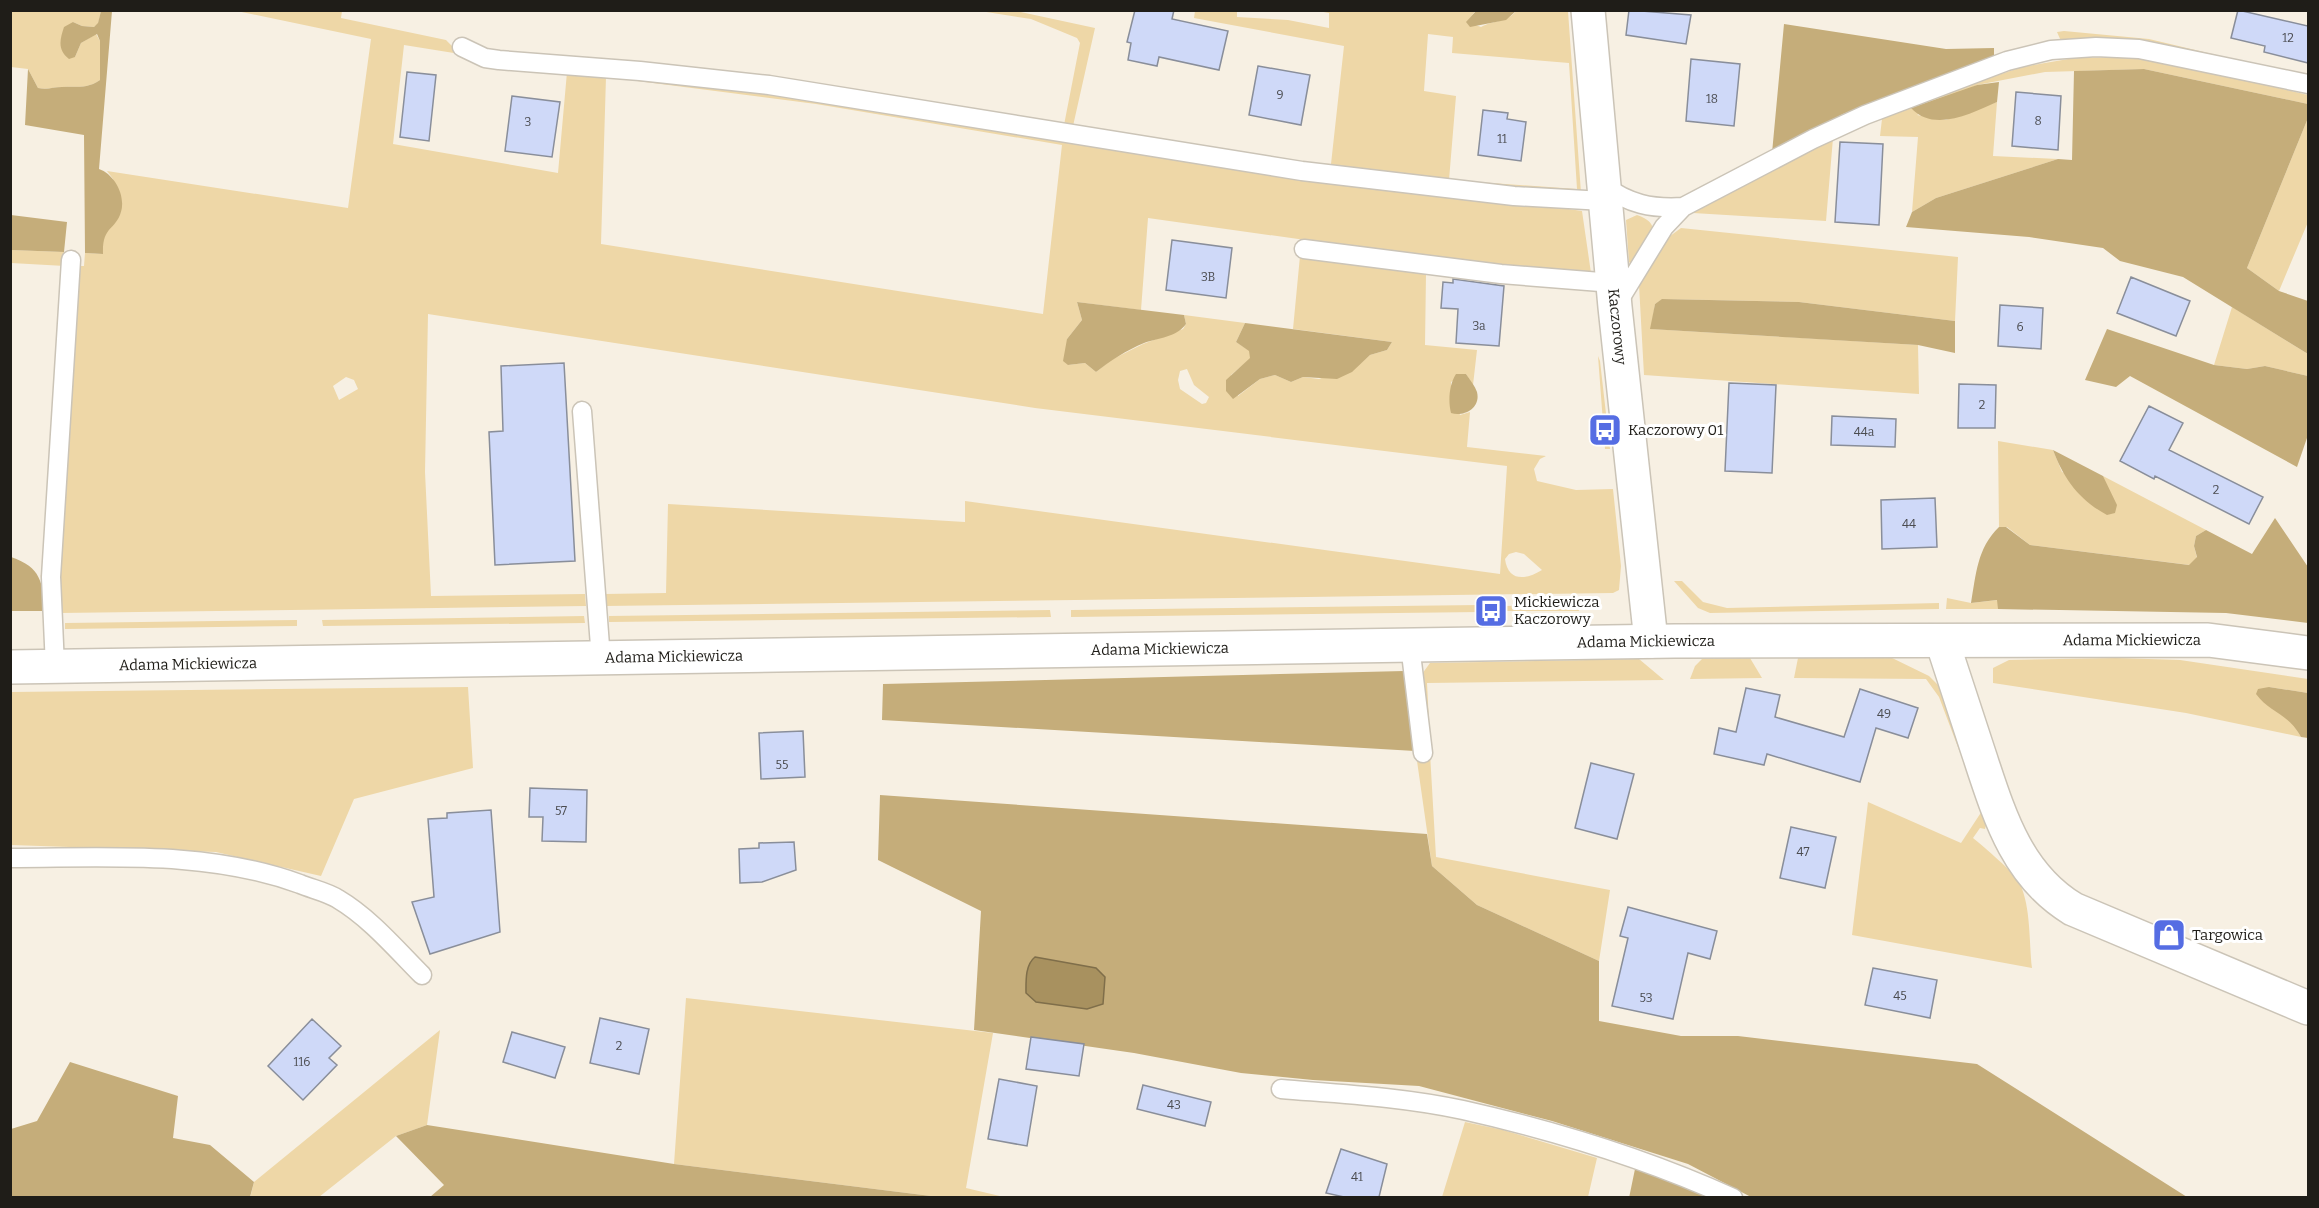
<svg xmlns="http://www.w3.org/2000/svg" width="2319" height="1208" viewBox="0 0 2319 1208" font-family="Bitter,serif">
  <rect width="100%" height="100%" fill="#f7f0e3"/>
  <!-- green -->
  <path fill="#eed7a7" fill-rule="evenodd" d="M232 10 342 11 341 18 446 40 460 54 404 45 393 144 558 173 567 72 678 80 1582 211 1591 273 1426 257 1148 218 1141 310 1077 302 1082 320 1067 339 1068 365 1085 363 1096 372 1111 360 1143 344 1183 329 1186 324 1184 315 1245 323 1236 342 1250 351V359L1231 375 1238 396 1260 379 1275 375 1291 382 1303 377 1319 379 1361 363 1370 355 1387 350 1392 342 1293 329 1300 256 1426 274 1425 345 1477 350 1473 385 1466 374 1451 382V392L1460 415 1470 412 1467 447 1546 456 1540 459 1534 469 1537 481 1576 490 1613 489 1621 566 1619 590 1613 593 605 606V594L666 593 668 504 965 522V501L1500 574 1507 466 1035 408 428 314 425 472 431 596 585 594 586 606 60 613 59 583 40 576 44 574 65 266 11 263V250L64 252 65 266H84L85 253 102 254V238L121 212 113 179 107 171 348 208 371 39ZM606 77 816 104 1062 145 1043 314 601 244ZM1187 369 1194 385 1209 397 1206 403 1202 404 1180 389 1178 380 1180 371ZM346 377 354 380 358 389 339 400 333 386ZM1516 552 1524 554 1542 570C1526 580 1508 582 1505 559L1509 554Z
    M1476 10 1467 22 1481 27C1494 20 1508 22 1516 11H1568L1581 193 1480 185 1478 182 1577 189 1569 63 1452 53 1453 37 1428 34 1424 91 1456 96 1449 180 1296 162 1331 164 1344 46 1194 18 1195 11H1237V17L1288 20 1329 28V13L1318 11Z
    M11 11H101L98 24 94 27 82 26 73 22 75 57 81 43 96 34 100 41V80C87 89 78 86 63 87 53 87 48 90 38 88L28 69 11 67Z
    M980 11H1016L1095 28 1073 126 1139 138 1137 139C956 109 773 73 589 62L590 58C749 72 906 99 1064 125L1080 43 1077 38 1031 19Z
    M2064 31 2149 39 2250 63 2246 65 2061 41 2057 32Z
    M2122 57 2160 60 2308 95V104L2144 69 2045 72 1977 85 1917 115 1946 120 1997 102 1993 156 2058 159 1936 198 1912 212 1918 137 1880 136 1882 119 1875 122 1884 113 2022 67 2074 58Z
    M2308 118V222L2279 291 2247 268Z
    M1833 138 1826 221 1693 213Z
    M1637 215C1669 226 1645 246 1632 265L1629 262 1626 220Z
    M1681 228 1958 257 1955 321 1799 302 1663 299 1655 304 1651 329 1918 345 1919 394 1644 375 1639 285 1666 239Z
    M2232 307 2308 354V376L2265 366 2247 369 2214 365Z
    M1598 356 1600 361 1610 449H1605Z
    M1998 441 2053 450 2062 472 2106 488 2103 476 2206 530 2196 536 2194 546 2197 558 2190 565 2030 545 2007 527H1999Z
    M1674 581H1682L1703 602 1727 608 1939 603V609L1710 613 1698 608Z
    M1947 598 1971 603 1998 600V609H1946Z
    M1578 604 1579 611H1505L1504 606Z
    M1480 605 1481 612 1071 617V610Z
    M1050 610 1051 617 609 622V616Z
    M584 616 585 623 323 626 322 620Z
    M297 620V626L65 629V623Z
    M1888 656 1929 676 1947 694 1988 818 1985 829 1980 828 1973 838C1985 848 2013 871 2020 884 2031 907 2029 943 2032 968L1852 935 1868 802 1961 843 1982 811 1939 697 1926 679 1794 678 1798 658Z
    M1750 658 1762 678 1690 679 1695 666 1702 659Z
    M2116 658 2180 660 2308 679V693L2269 687 2284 716 2293 723 2301 737 2186 713 1993 683V668L2009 660Z
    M1639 659 1664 680 1427 683 1429 722 1426 719 1422 674 1430 663Z
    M468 687 473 768 354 799 321 876 216 852 11 845V692Z
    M1430 753 1436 857 1610 890 1599 961 1477 905 1432 866 1416 754Z
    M686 998 993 1033 966 1188 1004 1197H939L674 1164Z
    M440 1030 427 1125 396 1136 319 1197 250 1198 254 1182Z
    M1465 1122 1503 1130 1597 1158 1588 1197H1442Z"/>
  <!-- forest -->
  <path fill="#c5ad7a" d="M101 11H112L99 169C114 174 126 195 121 212 115 231 102 226 103 254L85 253 84 135 25 125 28 69 38 88C48 90 53 87 62 87 78 86 87 89 100 80V41L97 34 81 43 75 57 69 59C57 50 60 39 64 27L73 22 82 26 94 27 98 23Z
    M1476 11V10L1516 11 1506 20 1470 27 1466 22Z
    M1784 24 1946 49 1994 48V61L1843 114 1772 153Z
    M2144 69 2308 104V118L2247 268 2279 291 2308 301V354L2183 277 2120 261 2103 248 2029 237 1906 227 1912 212 1936 198 2058 159 2072 160 2074 71Z
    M1999 82 1997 102C1972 113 1934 133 1911 108L1977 85Z
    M11 215 67 222 64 252 11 250Z
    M1662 299 1799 302 1955 321V353L1918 345 1650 329 1655 304Z
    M1077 302 1184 315 1186 324C1177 337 1158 338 1144 343 1127 350 1110 361 1096 372L1085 363 1068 365 1063 361 1067 339 1082 320Z
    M1245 323 1392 342 1387 350 1370 355 1352 372 1337 379 1303 377 1291 382 1275 375 1260 379 1233 399 1226 391V380L1250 358 1249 351 1236 342Z
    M2107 329 2214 365 2247 369 2265 366 2308 376V435L2297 467 2130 376 2116 387 2085 380Z
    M1456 374H1466C1470 380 1475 386 1477 392 1481 408 1464 417 1451 413 1448 401 1449 385 1456 374Z
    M2053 450 2103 476 2117 505 2115 513 2107 515C2079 500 2064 479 2053 450Z
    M2275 518 2308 567V623L2226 613 1998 609 1997 600 1971 603C1976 575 1977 548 1999 527H2006L2030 545 2189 565 2197 557 2194 546 2196 536 2206 530 2252 554Z
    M11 557C42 568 41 581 47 611H11Z
    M1404 671 1415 751 882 720 883 684Z
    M2269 687 2308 693V738L2301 737C2288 713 2270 713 2256 694L2258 689Z
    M880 795 1427 834 1432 866 1477 905 1599 961V1021L1681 1036H1738L1977 1064 2187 1197H1751L1688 1164 1552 1121 1419 1086 1313 1080 1241 1073 1134 1053 974 1030 981 911 878 860Z
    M70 1062 178 1096 173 1138 210 1145 254 1182 250 1197H11V1129L37 1121Z
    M427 1125 674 1164 939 1197H430L444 1185 396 1136Z
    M1635 1169 1715 1196 1717 1198H1629Z"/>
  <!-- water -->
  <path fill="#a8915f" stroke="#7f6e4a" stroke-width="1.5" d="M1035 957 1096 968 1105 977 1103 1004 1087 1009 1036 1002 1026 993C1026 981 1025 965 1035 957Z"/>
  <!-- building -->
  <path fill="#cfd9f8" stroke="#898e9a" stroke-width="1.5" d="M1135 10H1174L1172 19 1228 31 1219 70 1159 57 1157 66 1128 60 1131 43 1127 42Z
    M1629 10 1691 15 1686 44 1626 35Z
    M2238 10 2308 26V63L2264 52 2265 46 2231 38Z
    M1691 59 1740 64 1734 126 1686 121Z
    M1258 66 1310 75 1301 125 1249 115Z
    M407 72 436 75 429 141 400 137Z
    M2016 92 2061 96 2058 150 2012 146Z
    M512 96 560 102 552 157 505 151Z
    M1483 110 1508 113 1507 119 1526 122 1521 161 1478 155Z
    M1840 142 1883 144 1879 225 1835 222Z
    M1172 240 1232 248 1226 298 1166 290Z
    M2131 277 2190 301 2176 336 2117 313Z
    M1453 279 1504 286 1499 346 1456 343 1458 309 1441 308 1443 282 1453 283Z
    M2000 305 2043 308 2041 349 1998 346Z
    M564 363 575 561 495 565 489 432 503 431 501 366Z
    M1729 383 1776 385 1772 473 1725 471Z
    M1959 384 1996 385 1995 428H1958Z
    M2149 406 2183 423 2169 450 2263 497 2249 524 2155 476 2154 479 2120 461Z
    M1832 416 1896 419 1895 447 1831 445Z
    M1935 498 1937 547 1882 549 1881 500Z
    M1746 688 1780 695 1775 717 1844 737 1860 689 1918 708 1908 738 1876 728 1860 782 1767 754 1764 765 1714 754 1719 728 1736 732Z
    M803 731 805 777 761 779 759 733Z
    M1591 763 1634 774 1617 839 1575 828Z
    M530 788 587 790 586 842 542 841 543 817H529Z
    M491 810 500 932 430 954 412 902 434 897 428 819 447 818V813Z
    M1791 827 1836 837 1825 888 1780 878Z
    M794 842 796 870 762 882 740 883 739 849 759 848V843Z
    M1628 907 1717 931 1710 959 1688 953 1673 1019 1612 1006 1628 938 1620 936Z
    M1873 968 1937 980 1930 1018 1865 1005Z
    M600 1018 649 1029 639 1074 590 1063Z
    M312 1019 341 1046 329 1058 337 1065 303 1100 268 1066Z
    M512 1032 565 1047 555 1078 503 1062Z
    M1031 1037 1084 1044 1079 1076 1026 1069Z
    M999 1079 1037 1086 1027 1146 988 1139Z
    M1143 1085 1211 1102 1205 1126 1137 1109Z
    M1341 1149 1387 1164 1379 1197H1344L1326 1193Z"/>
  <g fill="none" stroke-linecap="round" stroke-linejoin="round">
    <!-- service casing -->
    <g stroke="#cbc4b7" stroke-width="21">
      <path id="service" d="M462 47 485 58 499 60 640 71 769 85 1302 171 1514 196 1604 201
        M1603 185C1629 204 1651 209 1683 207
        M1304 249 1501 274 1613 283
        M1618 302 1664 227 1683 207 1813 139 1865 115 2007 61 2051 50 2096 47 2139 49 2308 84
        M582 411 601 659
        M1410 645 1423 753
        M55 667 51 577 71 260
        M10 858C108 858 207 850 300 884 312 889 327 892 338 899 370 918 396 949 422 975
        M1281 1089C1342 1094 1403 1097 1463 1110 1552 1130 1649 1160 1733 1198"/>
    </g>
    <!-- minor casing -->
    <g stroke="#cbc4b7" stroke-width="36">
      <g id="minor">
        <path id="s1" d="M1588 10 1615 307 1651 641"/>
        <path d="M1942 641C1954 678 1966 714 1978 751 1998 811 2015 874 2073 909L2308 1008"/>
      </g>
    </g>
    <!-- tertiary casing -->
    <g stroke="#cbc4b7" stroke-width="36">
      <g id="tertiary">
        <path id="s2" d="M10 667 1675 641 2208 640 2308 653"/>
      </g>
    </g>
    <!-- service -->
    <use href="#service" stroke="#fff" stroke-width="18"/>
    <!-- minor -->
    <use href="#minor" stroke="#fff" stroke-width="33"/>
    <!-- tertiary -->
    <use href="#tertiary" stroke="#fff" stroke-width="33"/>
  </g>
  <!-- icons -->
  <defs>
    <g id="bus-square" transform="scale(1.725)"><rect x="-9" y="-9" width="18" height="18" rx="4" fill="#556de3" stroke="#fff"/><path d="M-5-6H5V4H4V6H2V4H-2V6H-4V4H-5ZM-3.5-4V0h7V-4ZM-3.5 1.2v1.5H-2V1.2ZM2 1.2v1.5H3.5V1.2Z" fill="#fff"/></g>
    <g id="shop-square" transform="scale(1.725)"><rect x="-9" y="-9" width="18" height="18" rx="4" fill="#556de3" stroke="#fff"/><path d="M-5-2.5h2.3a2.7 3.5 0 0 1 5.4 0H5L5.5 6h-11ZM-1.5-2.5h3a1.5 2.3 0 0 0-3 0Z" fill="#fff"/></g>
  </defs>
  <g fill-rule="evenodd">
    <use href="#bus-square" x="1605" y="430"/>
    <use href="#bus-square" x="1491" y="611"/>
    <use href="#shop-square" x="2169" y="935"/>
  </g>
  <g text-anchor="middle" stroke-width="6" stroke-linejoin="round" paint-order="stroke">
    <!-- number labels -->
    <g font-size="12" fill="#4b4c50">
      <text x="2288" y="42">12</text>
      <text x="1280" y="99">9</text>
      <text x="1712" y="103">18</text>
      <text x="2038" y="125">8</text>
      <text x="528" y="126">3</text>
      <text x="1502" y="143">11</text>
      <text x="1208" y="281">3B</text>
      <text x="1479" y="330">3a</text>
      <text x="2020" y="331">6</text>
      <text x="1982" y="409">2</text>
      <text x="1864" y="436">44a</text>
      <text x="2216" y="494">2</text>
      <text x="1909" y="528">44</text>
      <text x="1884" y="718">49</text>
      <text x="782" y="769">55</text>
      <text x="561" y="815">57</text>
      <text x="1803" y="856">47</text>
      <text x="1900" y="1000">45</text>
      <text x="1646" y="1002">53</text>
      <text x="619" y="1050">2</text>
      <text x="302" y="1066">116</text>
      <text x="1174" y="1109">43</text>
      <text x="1357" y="1181">41</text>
    </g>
    <!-- street labels -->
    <g font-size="15" fill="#1f1d18" stroke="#fff">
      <text dy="5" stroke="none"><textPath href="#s1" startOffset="318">Kaczorowy</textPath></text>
      <text dy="5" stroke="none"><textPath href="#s2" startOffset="2122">Adama Mickiewicza</textPath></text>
      <text dy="5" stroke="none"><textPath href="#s2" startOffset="1636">Adama Mickiewicza</textPath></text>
      <text dy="5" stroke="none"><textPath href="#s2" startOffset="1150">Adama Mickiewicza</textPath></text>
      <text dy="5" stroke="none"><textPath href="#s2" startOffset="664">Adama Mickiewicza</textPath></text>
      <text dy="5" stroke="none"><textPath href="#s2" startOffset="178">Adama Mickiewicza</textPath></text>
    </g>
    <!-- poi labels -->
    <g font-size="15" fill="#1f1d18" stroke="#fff" text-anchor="start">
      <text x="1628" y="435">Kaczorowy 01</text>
      <text x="1514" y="607">Mickiewicza<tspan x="1514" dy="17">Kaczorowy</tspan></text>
      <text x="2192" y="940">Targowica</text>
    </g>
  </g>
  <!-- border -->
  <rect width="2319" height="1208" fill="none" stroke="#1f1d18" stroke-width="24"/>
</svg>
